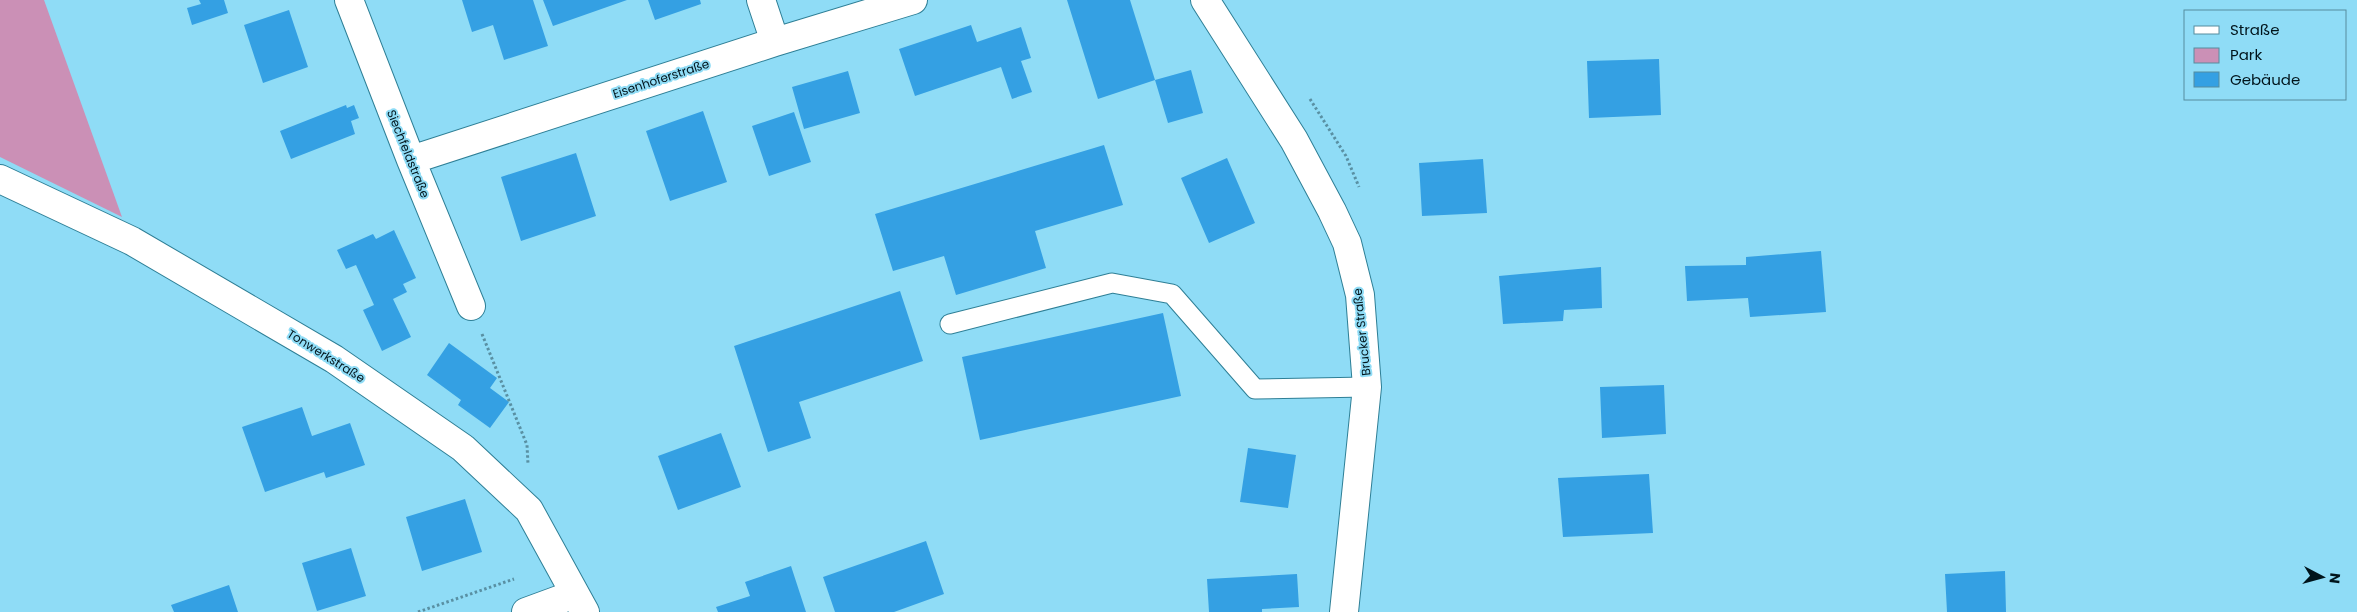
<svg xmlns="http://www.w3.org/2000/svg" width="2357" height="612" viewBox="0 0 2357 612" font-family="Poppins,sans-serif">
  <rect width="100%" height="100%" fill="#8fdcf6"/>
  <!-- green -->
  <path fill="#cb90b6" d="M0 0H44L122 217 0 157Z"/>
  <!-- building -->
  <path fill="#34a0e3" d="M199 0H224L228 13 192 25 187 8 201 4Z
    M462 0H533L548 46 504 60 493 25 472 32Z
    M543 0H627L553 26Z
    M648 0H700L701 4 655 20Z
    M1067 0H1130L1155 80 1098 99Z
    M289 10 308 67 263 83 244 25Z
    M971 25 977 42 1021 27 1031 58 1021 61 1032 92 1012 99 1001 67 915 96 899 49Z
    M1659 59 1661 115 1589 118 1587 61Z
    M1191 70 1203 113 1168 123 1155 80Z
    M848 71 860 113 804 129 792 87Z
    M346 105 347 108 354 105 359 118 351 121 355 134 291 159 280 131Z
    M703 111 727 182 670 201 646 131Z
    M794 112 811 162 769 176 752 126Z
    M1104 145 1123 205 1035 231 1046 268 956 295 944 256 893 271 875 214Z
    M576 153 596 216 521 241 501 177Z
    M1227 158 1255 223 1209 243 1181 178Z
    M1483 159 1487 213 1422 216 1419 163Z
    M394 230 416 278 403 284 407 292 393 299 411 337 382 351 363 310 374 305 356 265 346 269 337 250 373 234 376 239Z
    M1821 251 1826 312 1750 317 1748 298 1687 301 1685 266 1746 265V257Z
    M1601 267 1602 308 1564 310 1563 321 1503 324 1499 276Z
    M900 291 923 361 799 402 811 438 768 452 734 346Z
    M1163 313 1181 396 980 440 962 357Z
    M449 343 497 378 490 388 509 402 490 428 458 405 461 400 427 375Z
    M1664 385 1666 434 1602 438 1600 387Z
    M302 407 312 436 350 423 365 465 326 478 324 472 265 492 242 427Z
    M721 433 741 487 678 510 658 456Z
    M1248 448 1296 455 1288 508 1240 502Z
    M1649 474 1653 533 1563 537 1558 478Z
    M465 499 482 552 422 571 406 517Z
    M926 541 944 594 894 612H835L823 577Z
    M351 548 366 596 317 611 302 563Z
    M791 566 806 612H718L716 607 750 596 745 582Z
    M2005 571 2006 612H1947L1945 574Z
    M1297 574 1299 607 1262 609V612H1209L1207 579Z
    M229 585 238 612H174L171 605Z"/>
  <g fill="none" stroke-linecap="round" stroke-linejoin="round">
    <!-- lane casing -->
    <g stroke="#2e7f96" stroke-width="21">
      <path id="lane" d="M950 324 1112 283 1172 294 1255 389 1367 387"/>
    </g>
    <!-- street casing -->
    <g stroke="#2e7f96" stroke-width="30">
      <path id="street" d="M349 0 411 160 471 306
        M761 0 775 42
        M411 160 775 42 913 0
        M0 179 132 241 334 359 463 448 529 510 585 612
        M526 612 575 594"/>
    </g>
    <!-- secondary casing -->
    <g stroke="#2e7f96" stroke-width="30">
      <path id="secondary" d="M1205 0 1294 140 1332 211 1347 243 1360 295 1367 387 1344 612"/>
    </g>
    <!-- path -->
    <path stroke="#5990a3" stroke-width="3" stroke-dasharray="2.5 2.5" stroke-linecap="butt" d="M1310 99 1346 156 1359 187
      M482 334 527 445 528 464
      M418 612 514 579"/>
    <!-- lane -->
    <use href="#lane" stroke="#fff" stroke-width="19"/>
    <!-- street -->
    <use href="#street" stroke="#fff" stroke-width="28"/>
    <!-- secondary -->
    <use href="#secondary" stroke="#fff" stroke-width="28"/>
  </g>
  <g text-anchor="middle" stroke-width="4" stroke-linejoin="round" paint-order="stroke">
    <!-- street labels -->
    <g font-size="12" fill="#00141b" stroke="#8fdcf6">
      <text transform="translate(661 79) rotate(-18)" y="4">Eisenhoferstraße</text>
      <text transform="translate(408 154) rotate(68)" y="4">Siechfeldstraße</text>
      <text transform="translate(1362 332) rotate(-96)" y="4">Brucker Straße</text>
      <text transform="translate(326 356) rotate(32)" y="4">Tonwerkstraße</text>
    </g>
  </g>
  <!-- legend -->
  <rect x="2184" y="10" width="162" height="90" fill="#8fdcf6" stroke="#568c9e"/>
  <rect x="2194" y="26" width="25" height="8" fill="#ffffff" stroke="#568c9e"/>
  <text x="2230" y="35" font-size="15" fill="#00141b">Straße</text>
  <rect x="2194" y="48" width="25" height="15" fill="#cb90b6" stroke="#568c9e"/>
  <text x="2230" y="60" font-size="15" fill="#00141b">Park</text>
  <rect x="2194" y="72" width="25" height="15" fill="#34a0e3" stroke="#568c9e"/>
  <text x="2230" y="85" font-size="15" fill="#00141b">Gebäude</text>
  <!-- north arrow -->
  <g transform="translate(2322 577) rotate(96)" stroke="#8fdcf6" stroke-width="4" paint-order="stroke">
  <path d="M0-4L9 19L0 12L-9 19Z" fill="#00141b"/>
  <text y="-8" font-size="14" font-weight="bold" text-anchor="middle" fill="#00141b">N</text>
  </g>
</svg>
